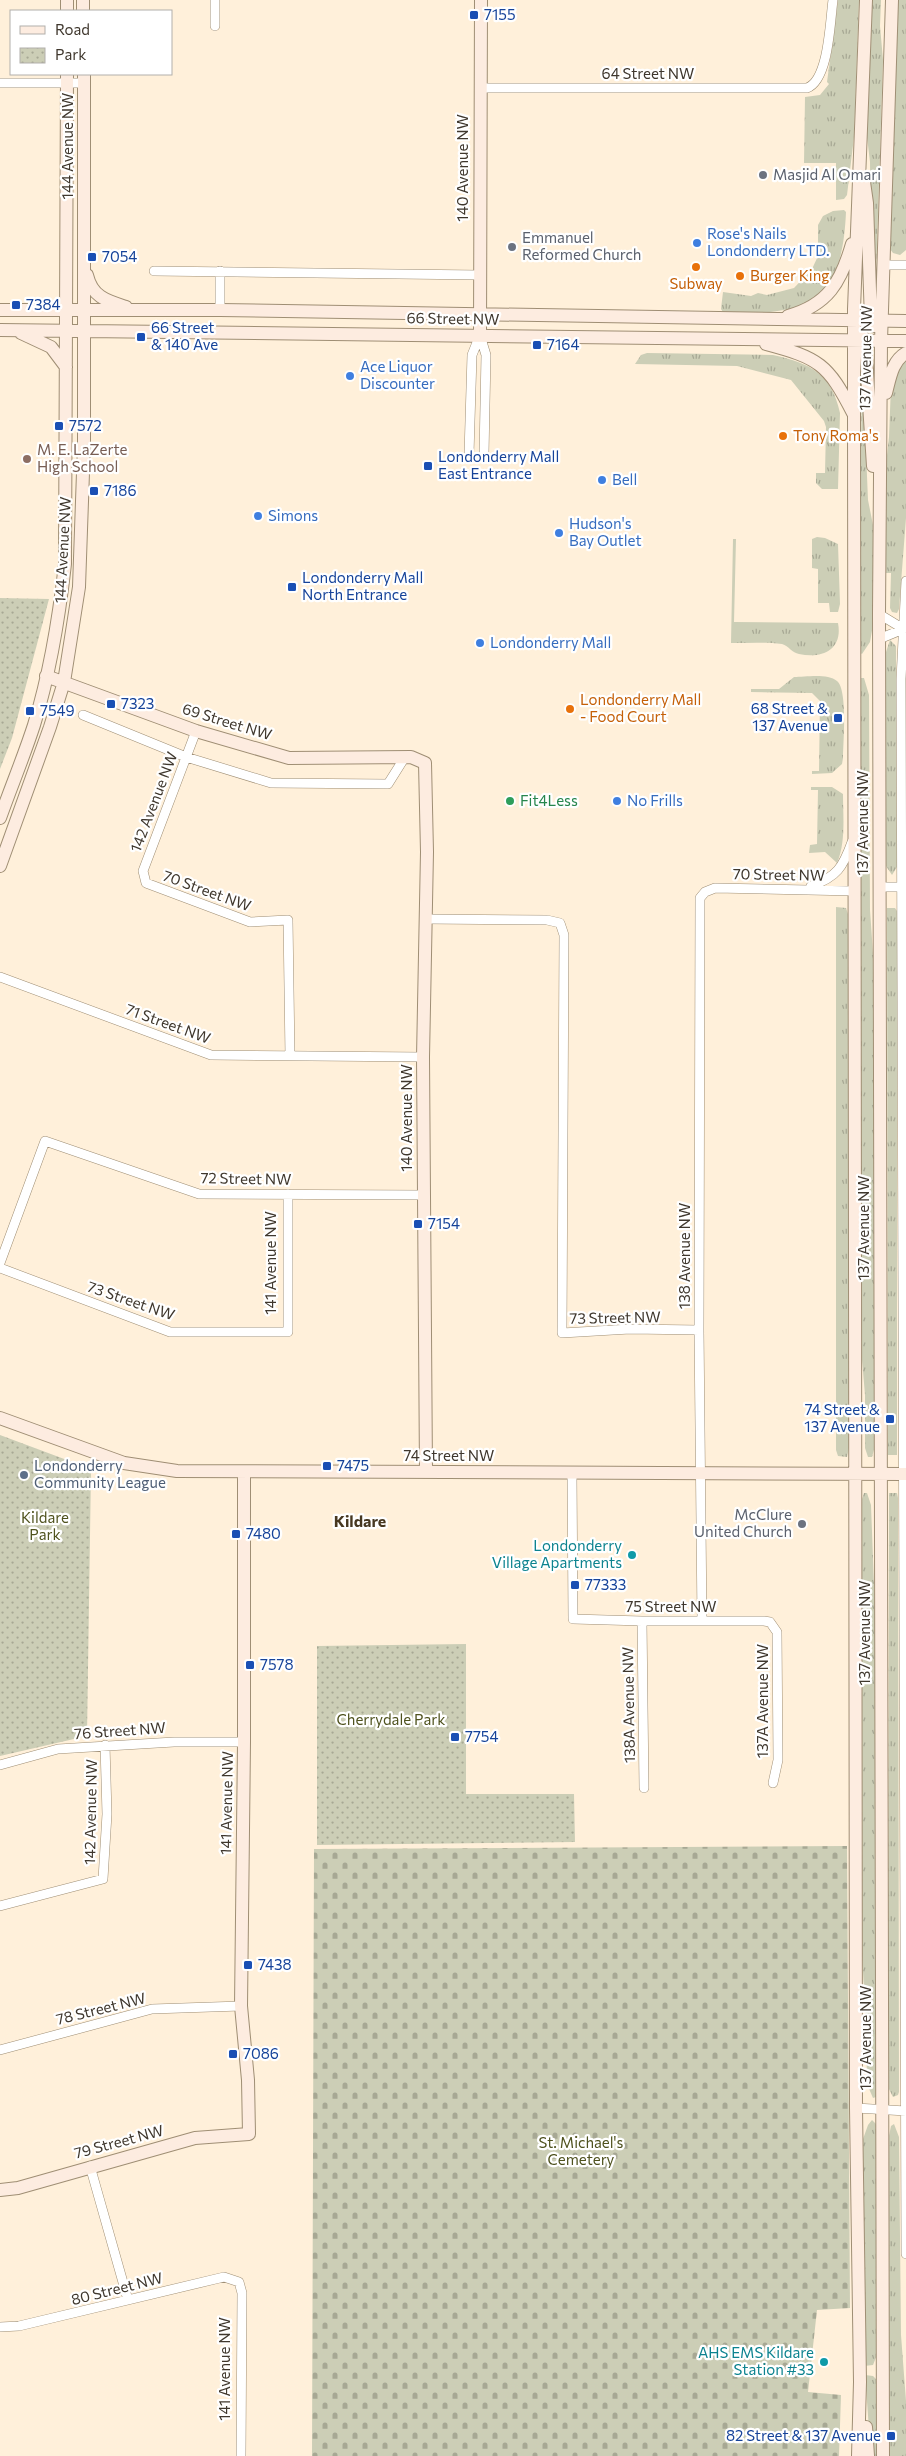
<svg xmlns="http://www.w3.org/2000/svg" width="906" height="2456" viewBox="0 0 906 2456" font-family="Commissioner,sans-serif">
  <defs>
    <pattern id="grass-tufts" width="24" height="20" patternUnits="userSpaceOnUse" patternTransform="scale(1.25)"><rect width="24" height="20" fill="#ccceb6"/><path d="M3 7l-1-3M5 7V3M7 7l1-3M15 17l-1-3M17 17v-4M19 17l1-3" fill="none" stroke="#a7a894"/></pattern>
    <pattern id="cemetery-stones" width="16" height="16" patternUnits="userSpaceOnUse" patternTransform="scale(1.25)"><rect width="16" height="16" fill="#ccceb6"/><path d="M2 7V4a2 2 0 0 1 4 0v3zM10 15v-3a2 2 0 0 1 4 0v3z" fill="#a7a894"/></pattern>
    <pattern id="park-dots" width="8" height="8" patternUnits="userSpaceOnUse" patternTransform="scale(1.25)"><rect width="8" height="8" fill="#ccceb6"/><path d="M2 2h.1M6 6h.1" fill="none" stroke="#a7a894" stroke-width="1.8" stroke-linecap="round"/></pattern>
  </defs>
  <rect width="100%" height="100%" fill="#fff0da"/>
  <!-- grass -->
  <path fill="url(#grass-tufts)" d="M838 0H859L854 137 847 195 844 199 836 200V163H804L805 97 820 95 829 84 827 82Z
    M872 0H881L880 26 883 60 876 275 871 270 870 162 867 137Z
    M897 0H906V250L900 255 893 253 890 249Z
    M844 210 846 212C842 304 809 314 724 314L721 309 723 292 751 296 758 293 767 295 794 288 812 269 818 256V225L823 216 833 211Z
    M647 353 773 355C810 363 832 374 840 413L838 489H822L816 483V473H825L826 427 824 421 791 380 737 366 635 364 641 355Z
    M862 356 868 500 873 525V625L870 642 862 654 859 652Z
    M906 357V518L899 609 897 613 892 612 890 608 891 573H886L885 474 889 437 891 385Z
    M817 537 825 538 838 544 840 604 838 612H830L829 603H818V569L812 568V539Z
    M733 539H736L734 622 838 623C843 649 823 659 799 654 792 653 789 646 782 644 766 642 748 643 731 643Z
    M890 640 896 646 897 867 892 875 886 866V652Z
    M794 677C805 677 828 673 837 681 848 690 843 743 843 758L842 764 832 773 812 774V771H819L820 701 812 693 751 692V689H779Z
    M861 678H864L869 695 870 910 874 968 875 1446 872 1457H868L865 1448V1395L861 1348Z
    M811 787H832L843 794C843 816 846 842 837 863L825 852 809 853 810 845 817 844 818 790H811Z
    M836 907 846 908 848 914 849 1448 847 1457 838 1456 836 1450Z
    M887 908H895L897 911V1455H888Z
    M864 1493H867L871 1505 875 1612 876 2097 873 2098 867 2084 866 2023 862 1955 861 1502Z
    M889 1493H897L898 1498 899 2092 898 2095 893 2097 888 2087Z
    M872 2120 876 2124 877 2355 873 2365 864 2366 863 2139 868 2125Z
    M894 2124 899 2137 901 2335 906 2401V2456H889V2136L891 2126Z
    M865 2375 873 2376 877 2380V2456H871Z"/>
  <!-- cemetery -->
  <path fill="url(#cemetery-stones)" d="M847 1846 850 2308 817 2310 808 2392 841 2395 839 2456H312L314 1849Z"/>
  <!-- park -->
  <path fill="url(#park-dots)" d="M0 598 49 599 12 738 0 769Z
    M0 1435 91 1469 87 1736 0 1756Z
    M466 1644V1794H574L575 1842 317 1845V1646Z"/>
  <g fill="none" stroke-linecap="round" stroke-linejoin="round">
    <!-- street casing -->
    <g stroke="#9f8e74" stroke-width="10">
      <path id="street" d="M215 26V0
        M0 83H84
        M480 88H807C829 80 830 21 833 0
        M884 265H906
        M154 271 480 275
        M220 310V271
        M480 335 486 355 484 454
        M469 454 472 355 480 335
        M906 581 901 679 906 2254
        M879 614 902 628
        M879 639 906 628
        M83 715 186 757 271 783 388 784 405 757
        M196 731 143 871 146 883 250 922 288 920 290 1056
        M811 886C837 877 843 867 852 842
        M879 887H906
        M425 919 547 920 560 923 564 935 562 1333 630 1329 699 1330
        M0 977 211 1055 423 1057
        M0 1263 45 1141 199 1194 424 1195
        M0 1268 170 1332H288V1194
        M572 1473 573 1619 642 1621H764L770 1622 777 1632 778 1760 773 1783
        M642 1621 644 1788
        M702 1621 699 1330 700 898 705 892 715 888 854 891
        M0 1765 58 1749 174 1742H244
        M0 1906 103 1879 107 1814 105 1745
        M0 2050 152 2009 241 2006
        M856 2108 906 2111
        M90 2166 128 2300
        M0 2327 19 2326 224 2277 239 2282 242 2293 241 2456"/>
    </g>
    <!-- secondary casing -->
    <g stroke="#9f8e74" stroke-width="14">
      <path id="secondary" d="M67 11V0
        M83 11V0
        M864 182 867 203 871 320 874 326
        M87 275C92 297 107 301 126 307
        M0 310H220L906 321
        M788 316C828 305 841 282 852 244
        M0 330 906 341
        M21 333 51 347 66 367
        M861 334 865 341 873 466
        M480 335 481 0
        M766 344C819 358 828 364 853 413
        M886 393C890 378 892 361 906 353
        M46 676 196 731 289 758 411 757 425 763 427 852 423 1057 426 1472
        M0 818C11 787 24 756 34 725 50 673 59 618 65 564L67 74
        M0 866 50 727 64 682 79 587 84 444V74
        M0 1418 124 1463 177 1471 906 1474
        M0 2190 18 2188 195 2138 249 2134 248 2080 241 2006 244 1742V1472
        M866 2427 868 2456
        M858 2456 860 2382 856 2108 854 414V309L866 0
        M883 2456 879 614 881 341 892 0"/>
    </g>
    <!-- street -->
    <use href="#street" stroke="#fff" stroke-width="9"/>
    <!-- secondary -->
    <use href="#secondary" stroke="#fdece0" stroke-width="12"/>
  </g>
  <!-- markers -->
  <g fill="#1a4fb4" stroke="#fff" stroke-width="2">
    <rect x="469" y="10" width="10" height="10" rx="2.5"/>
    <rect x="87" y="252" width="10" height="10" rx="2.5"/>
    <rect x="11" y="300" width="10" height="10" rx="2.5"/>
    <rect x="136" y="332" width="10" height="10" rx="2.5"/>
    <rect x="532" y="340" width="10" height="10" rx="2.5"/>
    <rect x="54" y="421" width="10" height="10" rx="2.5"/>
    <rect x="423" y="461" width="10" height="10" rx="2.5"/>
    <rect x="89" y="486" width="10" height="10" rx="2.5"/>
    <rect x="287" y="582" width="10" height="10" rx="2.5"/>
    <rect x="106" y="699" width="10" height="10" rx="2.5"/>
    <rect x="25" y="706" width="10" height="10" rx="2.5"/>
    <rect x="833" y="713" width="10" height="10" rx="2.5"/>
    <rect x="413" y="1219" width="10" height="10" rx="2.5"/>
    <rect x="885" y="1414" width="10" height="10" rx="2.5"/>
    <rect x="322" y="1461" width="10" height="10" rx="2.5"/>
    <rect x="231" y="1529" width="10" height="10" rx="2.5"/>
    <rect x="570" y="1580" width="10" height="10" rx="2.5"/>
    <rect x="245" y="1660" width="10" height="10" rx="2.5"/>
    <rect x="450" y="1732" width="10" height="10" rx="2.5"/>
    <rect x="243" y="1960" width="10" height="10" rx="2.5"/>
    <rect x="228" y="2049" width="10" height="10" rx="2.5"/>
    <rect x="886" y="2431" width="10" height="10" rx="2.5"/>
  </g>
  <g fill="#6b7280" stroke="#fff" stroke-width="2">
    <circle cx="763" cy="175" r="5"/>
    <circle cx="512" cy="247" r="5"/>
    <circle cx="802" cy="1524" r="5"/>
  </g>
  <g fill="#3f7fe0" stroke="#fff" stroke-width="2">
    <circle cx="697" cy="243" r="5"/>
    <circle cx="350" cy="376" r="5"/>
    <circle cx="602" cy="480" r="5"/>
    <circle cx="258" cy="516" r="5"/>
    <circle cx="559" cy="533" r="5"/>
    <circle cx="480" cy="643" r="5"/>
    <circle cx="617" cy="801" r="5"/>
  </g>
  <g fill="#e8710a" stroke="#fff" stroke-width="2">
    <circle cx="696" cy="267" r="5"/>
    <circle cx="740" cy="276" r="5"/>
    <circle cx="783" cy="436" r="5"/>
    <circle cx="570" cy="709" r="5"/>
  </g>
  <circle fill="#8d6e63" stroke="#fff" stroke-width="2" cx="27" cy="459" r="5"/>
  <circle fill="#2e9e5b" stroke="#fff" stroke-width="2" cx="510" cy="801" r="5"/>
  <circle fill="#5c6f8a" stroke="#fff" stroke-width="2" cx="24" cy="1475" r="5"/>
  <g fill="#0f9aa8" stroke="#fff" stroke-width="2">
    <circle cx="632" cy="1555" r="5"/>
    <circle cx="824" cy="2362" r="5"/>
  </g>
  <g text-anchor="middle" stroke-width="4.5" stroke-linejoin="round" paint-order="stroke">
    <!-- transit labels -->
    <g font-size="15" fill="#164399" stroke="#fff" text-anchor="start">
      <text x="484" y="20">7155</text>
      <text x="102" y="262">7054</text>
      <text x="26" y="310">7384</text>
      <text x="151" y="333">66 Street<tspan x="151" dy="17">&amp; 140 Ave</tspan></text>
      <text x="547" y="350">7164</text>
      <text x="69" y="431">7572</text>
      <text x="438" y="462">Londonderry Mall<tspan x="438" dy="17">East Entrance</tspan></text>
      <text x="104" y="496">7186</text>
      <text x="302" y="583">Londonderry Mall<tspan x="302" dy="17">North Entrance</tspan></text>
      <text x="121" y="709">7323</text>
      <text x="828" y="714" text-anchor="end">68 Street &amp;<tspan x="828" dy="17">137 Avenue</tspan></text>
      <text x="40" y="716">7549</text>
      <text x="428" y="1229">7154</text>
      <text x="880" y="1415" text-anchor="end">74 Street &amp;<tspan x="880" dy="17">137 Avenue</tspan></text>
      <text x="337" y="1471">7475</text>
      <text x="246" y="1539">7480</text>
      <text x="585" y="1590">77333</text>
      <text x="260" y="1670">7578</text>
      <text x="465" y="1742">7754</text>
      <text x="258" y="1970">7438</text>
      <text x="243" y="2059">7086</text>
      <text x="881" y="2441" text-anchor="end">82 Street &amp; 137 Avenue</text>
    </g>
    <!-- street labels -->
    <g font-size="15" fill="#3f372d" stroke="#fff">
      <text x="648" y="79">64 Street NW</text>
      <text transform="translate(68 146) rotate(-90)" y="5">144 Avenue NW</text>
      <text transform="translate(463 168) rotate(-90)" y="5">140 Avenue NW</text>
      <text transform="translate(453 319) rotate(1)" y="5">66 Street NW</text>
      <text transform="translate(866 358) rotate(-89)" y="5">137 Avenue NW</text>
      <text transform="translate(63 550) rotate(-87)" y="5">144 Avenue NW</text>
      <text transform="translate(227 722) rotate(17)" y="5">69 Street NW</text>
      <text transform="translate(154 802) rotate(-69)" y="5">142 Avenue NW</text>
      <text transform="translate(863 823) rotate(-90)" y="5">137 Avenue NW</text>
      <text transform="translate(779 875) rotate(1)" y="5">70 Street NW</text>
      <text transform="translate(207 891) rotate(20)" y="5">70 Street NW</text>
      <text transform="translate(168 1024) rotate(20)" y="5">71 Street NW</text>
      <text transform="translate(407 1118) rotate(-90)" y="5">140 Avenue NW</text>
      <text transform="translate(246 1179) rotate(1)" y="5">72 Street NW</text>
      <text transform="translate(864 1228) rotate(-90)" y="5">137 Avenue NW</text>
      <text transform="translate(685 1256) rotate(-90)" y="5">138 Avenue NW</text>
      <text transform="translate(271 1263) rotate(-90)" y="5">141 Avenue NW</text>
      <text transform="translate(131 1301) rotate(19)" y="5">73 Street NW</text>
      <text transform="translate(615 1318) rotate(-1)" y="5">73 Street NW</text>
      <text x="449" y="1461">74 Street NW</text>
      <text x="671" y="1612">75 Street NW</text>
      <text transform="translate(865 1633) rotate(-90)" y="5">137 Avenue NW</text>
      <text transform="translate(763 1701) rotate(-90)" y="5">137A Avenue NW</text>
      <text transform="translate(629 1705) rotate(-91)" y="5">138A Avenue NW</text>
      <text transform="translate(120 1731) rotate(-4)" y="5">76 Street NW</text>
      <text transform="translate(227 1803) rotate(-89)" y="5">141 Avenue NW</text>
      <text transform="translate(91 1812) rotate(-89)" y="5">142 Avenue NW</text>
      <text transform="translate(101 2009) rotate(-14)" y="5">78 Street NW</text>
      <text transform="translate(866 2038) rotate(-90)" y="5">137 Avenue NW</text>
      <text transform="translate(119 2142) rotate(-15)" y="5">79 Street NW</text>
      <text transform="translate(117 2289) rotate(-14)" y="5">80 Street NW</text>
      <text transform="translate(225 2369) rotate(-90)" y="5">141 Avenue NW</text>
    </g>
    <!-- worship labels -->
    <g font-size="15" fill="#5b616d" stroke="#fff" text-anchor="start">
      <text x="773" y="180">Masjid Al Omari</text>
      <text x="522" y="243">Emmanuel<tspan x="522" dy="17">Reformed Church</tspan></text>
      <text x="792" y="1520" text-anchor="end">McClure<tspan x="792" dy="17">United Church</tspan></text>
    </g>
    <!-- shop labels -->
    <g font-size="15" fill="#366cbe" stroke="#fff" text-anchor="start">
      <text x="707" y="239">Rose's Nails<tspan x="707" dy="17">Londonderry LTD.</tspan></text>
      <text x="360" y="372">Ace Liquor<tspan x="360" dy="17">Discounter</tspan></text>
      <text x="612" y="485">Bell</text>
      <text x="268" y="521">Simons</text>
      <text x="569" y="529">Hudson's<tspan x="569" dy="17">Bay Outlet</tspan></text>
      <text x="490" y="648">Londonderry Mall</text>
      <text x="627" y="806">No Frills</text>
    </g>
    <!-- food labels -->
    <g font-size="15" fill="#c56008" stroke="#fff" text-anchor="start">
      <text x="750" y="281">Burger King</text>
      <text x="696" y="289" text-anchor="middle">Subway</text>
      <text x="793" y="441">Tony Roma's</text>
      <text x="580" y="705">Londonderry Mall<tspan x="580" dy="17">- Food Court</tspan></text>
    </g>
    <!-- education labels -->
    <g font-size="15" fill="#785e54" stroke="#fff" text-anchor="start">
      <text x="37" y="455">M. E. LaZerte<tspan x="37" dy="17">High School</tspan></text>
    </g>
    <!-- leisure labels -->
    <g font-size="15" fill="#27864d" stroke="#fff" text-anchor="start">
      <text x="520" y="806">Fit4Less</text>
    </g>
    <!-- service labels -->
    <g font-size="15" fill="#4e5e75" stroke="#fff" text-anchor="start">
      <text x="34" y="1471">Londonderry<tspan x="34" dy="17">Community League</tspan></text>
    </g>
    <!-- park labels -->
    <g font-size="15" fill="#4f521e" stroke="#fff">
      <text x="45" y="1523">Kildare<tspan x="45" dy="17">Park</tspan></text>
      <text x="391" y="1725">Cherrydale Park</text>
      <text x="581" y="2148">St. Michael's<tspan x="581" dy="17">Cemetery</tspan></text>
    </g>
    <!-- culture labels -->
    <g font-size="15" fill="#0d838f" stroke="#fff" text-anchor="end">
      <text x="622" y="1551">Londonderry<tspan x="622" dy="17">Village Apartments</tspan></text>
      <text x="814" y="2358">AHS EMS Kildare<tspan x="814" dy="17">Station #33</tspan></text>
    </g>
    <!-- neighbourhood labels -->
    <g font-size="16" font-weight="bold" fill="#473821" stroke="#fff">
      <text x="360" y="1527">Kildare</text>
    </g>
  </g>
  <!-- legend -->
  <rect x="10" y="10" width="162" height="65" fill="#ffffff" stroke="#b2afab"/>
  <rect x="20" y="26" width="25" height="8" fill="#fdece0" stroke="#b2afab"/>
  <text x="55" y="35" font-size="15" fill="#3f372d">Road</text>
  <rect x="20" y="48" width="25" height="15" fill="url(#park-dots)" stroke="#b2afab"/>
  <text x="55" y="60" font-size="15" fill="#3f372d">Park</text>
</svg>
